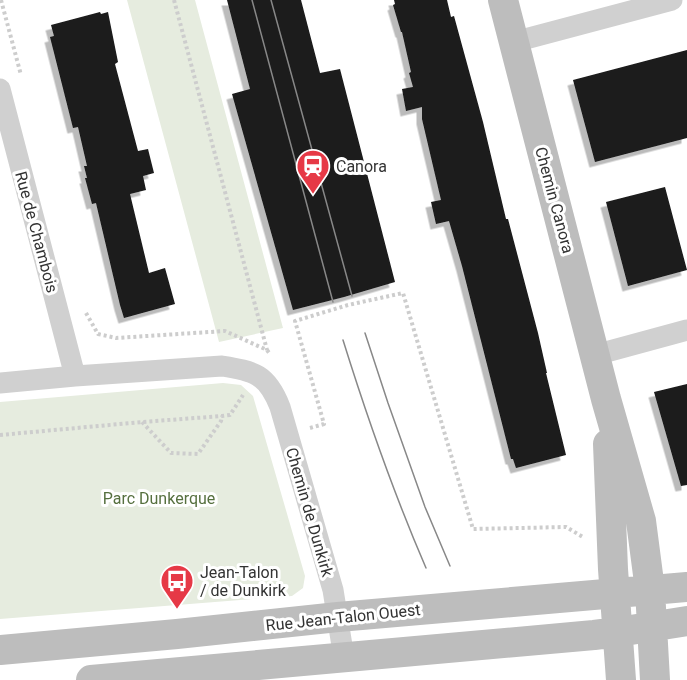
<svg xmlns="http://www.w3.org/2000/svg" width="687" height="680" viewBox="0 0 687 680" font-family="Roboto,sans-serif">
  <defs>
    <filter id="shadow"><feDropShadow dx="-5.5" dy="5.5" stdDeviation="0" flood-color="#0004"/></filter>
  </defs>
  <rect width="100%" height="100%" fill="#fff"/>
  <!-- green -->
  <path fill="#e6ecdf" d="M127 0H195L283 328 219 342Z
    M223 383 241 385 253 396 305 576 303 588 292 596 0 619V402Z"/>
  <!-- building -->
  <path fill="#1a1a1a" filter="url(#shadow)" d="M227 0H301L320 73 340 69 395 282 344 297 293 310 232 94 250 89Z
    M394 0H447L451 17 454 16 483 122 506 219H508L538 333 547 373H546L566 455 516 468 513 459H511L462 266 449 221 436 224 431 202 441 200 422 119V107L406 111 402 89 413 87 409 73 411 72 402 32H401L393 5 395 4Z
    M100 12 101 14 108 12 118 62 115 64 138 151 148 149 154 173 143 176 146 190 130 194 149 273 165 268 175 304 124 318 120 305 96 203 92 204 85 178H87L84 166H87L78 127 73 128 50 37 54 36 51 25Z
    M687 50V138L595 162 573 80Z
    M665 187 687 270 628 286 606 202Z
    M687 384V485L681 486 654 392Z"/>
  <g fill="none" stroke-linecap="round" stroke-linejoin="round">
    <!-- path -->
    <path stroke="#cdcdcd" stroke-width="4" stroke-dasharray="3 3" stroke-linecap="butt" d="M1 0 21 75
      M174 0 267 350
      M86 313 98 334 116 338 225 331 267 350 270 354
      M142 422 171 453 198 454 221 421 222 416
      M310 428 324 424 295 321 348 305 403 293 473 529 566 527 583 537
      M0 435 142 422 222 416 230 415 243 395"/>
    <!-- street -->
    <path stroke="#d0d0d0" stroke-width="21" d="M514 42 672 0
      M0 89 75 376
      M595 355 687 330
      M0 383 75 376 222 366C254 371 267 374 280 407L333 590 344 658"/>
    <!-- secondary -->
    <path stroke="#bdbdbd" stroke-width="30" d="M503 0 606 399 641 521 650 590 655 680
      M608 444 613 569 621 680
      M0 650 177 634 338 617 687 587
      M91 680 594 635 618 632 687 621"/>
    <!-- tram -->
    <path stroke="#888" stroke-width="1.5" d="M252 0 333 302
      M271 0 352 296
      M365 333 388 403 425 507 450 566
      M343 340C367 417 394 494 426 568"/>
  </g>
  <!-- icons -->
  <defs>
    <g id="station-pin" transform="scale(1.725)"><path d="M0 17L-7.5 6A9.5 9.5 0 1 1 7.5 6Z" fill="#e63946" stroke="#fff"/><path d="M-3-6H3Q5-6 5-4V2Q5 4 3 4L4.5 6H3L1.5 4h-3L-3 6H-4.5L-3 4Q-5 4-5 2V-4Q-5-6-3-6ZM-3.5-4v3h7v-3ZM-3.5 1v1.5H-2V1ZM2 1v1.5H3.5V1Z" fill="#fff"/></g>
    <g id="bus-pin" transform="scale(1.725)"><path d="M0 17L-7.5 6A9.5 9.5 0 1 1 7.5 6Z" fill="#e63946" stroke="#fff"/><path d="M-5-6H5V4H4V6H2V4H-2V6H-4V4H-5ZM-3.5-4V0h7V-4ZM-3.5 1.2v1.5H-2V1.2ZM2 1.2v1.5H3.5V1.2Z" fill="#fff"/></g>
  </defs>
  <g fill-rule="evenodd">
    <use href="#station-pin" x="313" y="166"/>
    <use href="#bus-pin" x="177" y="581"/>
  </g>
  <g text-anchor="middle" stroke-width="6" stroke-linejoin="round" paint-order="stroke">
    <!-- poi labels -->
    <g font-size="16" fill="#333" stroke="#fff" text-anchor="start">
      <text x="336" y="172">Canora</text>
      <text x="200" y="578">Jean-Talon<tspan x="200" dy="18">/ de Dunkirk</tspan></text>
    </g>
    <!-- street labels -->
    <g font-size="16" fill="#333" stroke="#fff">
      <text transform="translate(555 200) rotate(75)" y="6">Chemin Canora</text>
      <text transform="translate(37 232) rotate(75)" y="6">Rue de Chambois</text>
      <text transform="translate(310 512) rotate(74)" y="6">Chemin de Dunkirk</text>
      <text transform="translate(343 617) rotate(-6)" y="6">Rue Jean-Talon Ouest</text>
    </g>
    <!-- park labels -->
    <g font-size="16" fill="#56703f" stroke="#fff">
      <text x="159" y="504">Parc Dunkerque</text>
    </g>
  </g>
</svg>
